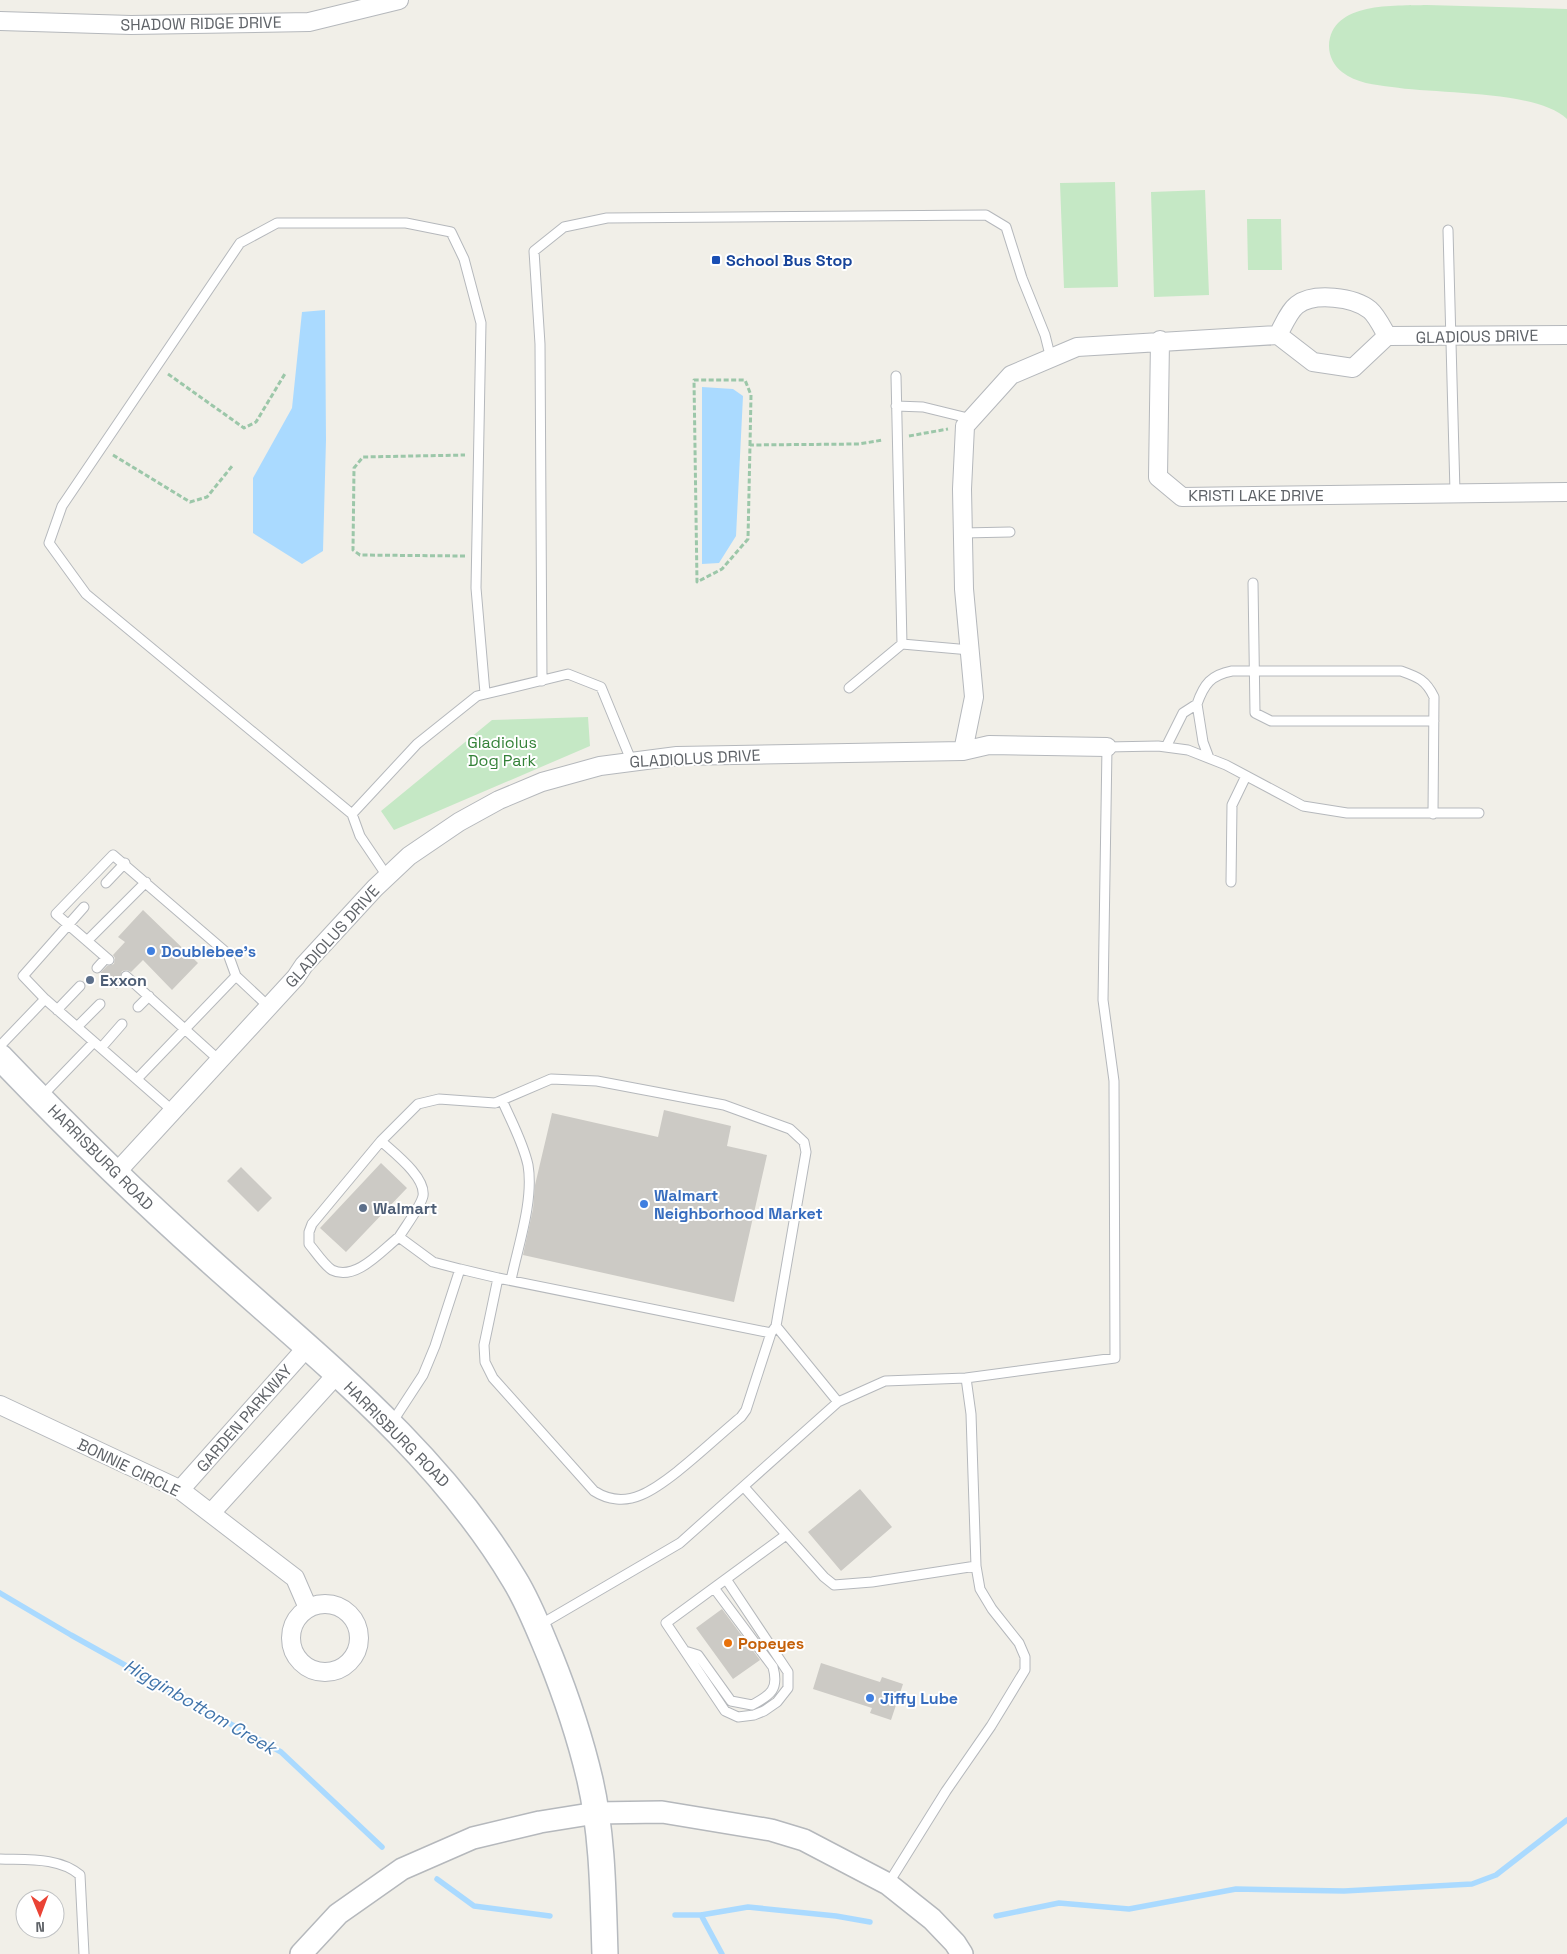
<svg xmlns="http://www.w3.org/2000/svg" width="1567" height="1954" viewBox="0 0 1567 1954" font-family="'Space Grotesk',sans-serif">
  <rect width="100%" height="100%" fill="#f1efe8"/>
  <!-- green -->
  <path fill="#c5e8c5" d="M1427 5 1567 9V119C1537 90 1435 94 1392 87 1375 85 1356 83 1342 72 1334 66 1329 56 1329 46 1331 1 1395 6 1427 5Z
    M1115 182 1118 287 1064 288 1060 183Z
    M1205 190 1209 295 1154 297 1151 192Z
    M1247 219H1281L1282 270H1248Z
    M588 717 590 746 394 830 381 811 492 720Z"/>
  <!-- water -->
  <path fill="#aadaff" d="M325 310 326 440 323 551 302 564 253 533V478L292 408 302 312Z
    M702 387 733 389 743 396 736 536 719 563 702 564Z"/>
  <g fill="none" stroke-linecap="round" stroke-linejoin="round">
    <!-- stream -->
    <path stroke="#aadaff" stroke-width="5.5" d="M0 1593 71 1635 281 1752 382 1847
      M437 1879 474 1906 550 1916
      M675 1915H701L748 1907 836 1916 870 1922
      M701 1915 722 1954
      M996 1916 1059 1903 1129 1909 1236 1889 1344 1891 1472 1884 1496 1875 1567 1820"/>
  </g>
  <!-- building -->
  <path fill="#cccac5" d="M143 910 198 963 172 990 143 960 131 972 127 970 122 971 120 977 123 982 117 989 100 973 107 966 114 964 115 958 113 955 125 942 118 937Z
    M664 1110 731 1126 727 1146 767 1155 734 1302 523 1255 533 1209 535 1185 552 1113 658 1137Z
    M381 1163 407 1188 346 1252 320 1228Z
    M241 1167 272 1198 258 1212 227 1181Z
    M860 1489 892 1527 841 1571 808 1532Z
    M722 1609 760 1660 733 1679 696 1628Z
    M821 1663 880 1682 882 1677 903 1684 891 1720 870 1713 872 1708 813 1689Z"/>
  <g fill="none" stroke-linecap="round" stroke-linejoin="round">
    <!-- service casing -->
    <g stroke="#b5b8bc" stroke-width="11">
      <path id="service" d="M1448 230 1455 492
        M896 376 902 644
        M896 406 923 407 972 419
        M963 533 1010 532
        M1253 583 1255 713 1271 721H1434
        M542 681 540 344 534 251 564 227 607 218 986 215 1006 227 1022 278 1045 335 1051 359
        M849 688 902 644 970 650
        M1197 704C1204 684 1211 675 1232 671H1401C1418 677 1426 680 1434 697L1433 814
        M1166 747 1183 713 1197 704 1203 742 1209 758
        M352 814 417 744 477 696 568 674 601 687 631 760
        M387 876 360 836 352 814 86 594 49 543 62 506 240 243 277 223H406L451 232 464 259 481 323 476 588 485 693
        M1231 882 1232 805 1246 776
        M106 883 125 863
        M87 941 146 882
        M109 960 56 914 113 855 228 954 236 976
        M97 968 106 958
        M126 976 219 1060
        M45 999 23 976 84 907
        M138 1007 149 996
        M57 1010 80 986
        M77 1027 100 1004
        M0 1046 45 999 173 1111
        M101 1048 122 1024
        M137 1079 236 976 268 1006
        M41 1097 94 1042
        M502 1100C511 1121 523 1142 528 1165 534 1200 518 1246 511 1280
        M381 1141 418 1104 439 1099 495 1103 551 1079 597 1081 724 1105 790 1129 804 1142 806 1152 776 1326 838 1402
        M460 1269 498 1278 484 1345 485 1362 493 1378 594 1491C608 1500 625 1502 641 1495 670 1483 715 1438 741 1417L746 1410 771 1333 776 1326
        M498 1278 771 1333
        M966 1378 1115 1358 1114 1081 1103 1000 1107 747 1158 746 1188 750 1226 765 1303 806 1347 813H1479
        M391 1424 423 1375 435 1346 460 1269 433 1262 399 1237C383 1249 356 1282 332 1270 324 1265 315 1251 309 1244V1232L312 1224 381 1141C394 1153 426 1177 423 1196 421 1206 405 1227 399 1237
        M744 1487 824 1577 834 1585 872 1582 976 1566
        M726 1579 788 1672V1688L777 1702 764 1711 754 1715 738 1717 725 1711 666 1623 786 1535
        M538 1626 680 1543 838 1402 885 1381 966 1378 971 1414 976 1566 980 1589 992 1609 1019 1643 1025 1657V1670L991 1726 946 1791 888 1884
        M685 1651 698 1655 731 1701 752 1705C771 1695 779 1689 773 1667L714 1588
        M0 1859C27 1860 59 1857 80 1875L84 1954"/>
    </g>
    <!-- minor casing -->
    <g stroke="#b5b8bc" stroke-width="20">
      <path id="minor" d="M0 21 131 25 309 22 399 0
        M1278 335C1283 326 1289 311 1297 305 1314 292 1354 297 1370 310 1377 316 1383 329 1387 336
        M1160 340 1158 477 1182 497 1567 492
        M963 751 974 697 964 589 962 489 965 426 1011 375 1077 347 1278 335 1313 362 1353 368 1387 336 1567 335
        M115 1174 296 977 304 965 375 888 409 856 459 822 499 800 542 782 600 766 677 756 963 751 989 745 1107 747
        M0 1405 179 1489 295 1578 308 1608
        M180 1490 308 1346
        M211 1513 337 1374
        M291 1638a34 34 0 1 1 68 0a34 34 0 1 1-68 0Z"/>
    </g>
    <!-- tertiary casing -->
    <g stroke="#b5b8bc" stroke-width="24">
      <path id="tertiary" d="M301 1954 338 1914 402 1869 473 1838 540 1822 596 1813 662 1812 771 1830 804 1840 888 1884 932 1919 955 1943 962 1954"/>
    </g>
    <!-- secondary casing -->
    <g stroke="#b6babf" stroke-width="28">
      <path id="secondary" d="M0 1057C66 1126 135 1194 207 1258 317 1357 437 1450 514 1579 529 1603 539 1630 550 1656 566 1696 580 1737 590 1780 603 1837 603 1896 605 1954"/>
    </g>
    <!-- path -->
    <path stroke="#9cc7a9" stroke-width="3" stroke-dasharray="5 2.5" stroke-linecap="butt" d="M168 374 244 428 256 422 286 372
      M909 436 948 429
      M750 445 751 395 745 380H694L697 582 722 569 748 539 750 445 859 444 883 440
      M113 455 190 502 207 497 233 465
      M465 556 360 555 353 550 354 468 363 457 465 455"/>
    <!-- service -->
    <use href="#service" stroke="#fff" stroke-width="9"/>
    <!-- minor -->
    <use href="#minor" stroke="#fff" stroke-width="18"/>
    <!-- tertiary -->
    <use href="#tertiary" stroke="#fff" stroke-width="21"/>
    <!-- secondary -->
    <use href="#secondary" stroke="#fff" stroke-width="25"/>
  </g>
  <!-- markers -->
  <rect fill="#1a4fb4" stroke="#fff" stroke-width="2" x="711" y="255" width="10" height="10" rx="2.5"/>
  <g fill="#3f7fe0" stroke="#fff" stroke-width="2">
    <circle cx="151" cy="951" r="5"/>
    <circle cx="644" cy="1204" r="5"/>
    <circle cx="870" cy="1698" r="5"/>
  </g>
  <g fill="#5c6f8a" stroke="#fff" stroke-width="2">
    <circle cx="90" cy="980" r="5"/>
    <circle cx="363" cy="1208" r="5"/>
  </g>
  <circle fill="#e8710a" stroke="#fff" stroke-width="2" cx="728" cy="1643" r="5"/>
  <g text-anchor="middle" stroke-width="4" stroke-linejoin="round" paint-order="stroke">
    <!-- street labels -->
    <g font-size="16" fill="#5f6368" stroke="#fff">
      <text transform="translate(201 23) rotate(-1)" y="6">SHADOW RIDGE DRIVE</text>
      <text transform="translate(1477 336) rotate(-1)" y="6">GLADIOUS DRIVE</text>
      <text x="1256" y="501">KRISTI LAKE DRIVE</text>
      <text transform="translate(695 758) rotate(-3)" y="6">GLADIOLUS DRIVE</text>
      <text transform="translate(332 936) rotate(-48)" y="6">GLADIOLUS DRIVE</text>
      <text transform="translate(101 1157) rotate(45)" y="6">HARRISBURG ROAD</text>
      <text transform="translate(244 1418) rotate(-49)" y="6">GARDEN PARKWAY</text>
      <text transform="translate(397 1434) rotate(45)" y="6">HARRISBURG ROAD</text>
      <text transform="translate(129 1467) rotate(26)" y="6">BONNIE CIRCLE</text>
    </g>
    <!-- transit labels -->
    <g font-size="16" font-weight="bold" fill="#164399" stroke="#fff" text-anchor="start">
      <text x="726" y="266">School Bus Stop</text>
    </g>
    <!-- park labels -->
    <g font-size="16" fill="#348238" stroke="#fff">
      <text x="502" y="748">Gladiolus<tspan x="502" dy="18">Dog Park</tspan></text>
    </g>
    <!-- shop labels -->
    <g font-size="16" font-weight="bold" fill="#366cbe" stroke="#fff" text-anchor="start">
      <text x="161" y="957">Doublebee's</text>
      <text x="654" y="1201">Walmart<tspan x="654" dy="18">Neighborhood Market</tspan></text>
      <text x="880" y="1704">Jiffy Lube</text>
    </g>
    <!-- service labels -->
    <g font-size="16" font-weight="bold" fill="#4e5e75" stroke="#fff" text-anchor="start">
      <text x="100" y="986">Exxon</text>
      <text x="373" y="1214">Walmart</text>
    </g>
    <!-- food labels -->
    <g font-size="16" font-weight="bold" fill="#c56008" stroke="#fff" text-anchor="start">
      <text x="738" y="1649">Popeyes</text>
    </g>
    <!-- water labels -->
    <g font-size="18" font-style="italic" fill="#4174aa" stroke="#fff">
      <text transform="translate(200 1707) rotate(30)" y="6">Higginbottom Creek</text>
    </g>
  </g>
  <!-- north arrow -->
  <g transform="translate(40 1914) rotate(179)"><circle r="24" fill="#ffffff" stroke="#bfc1c3"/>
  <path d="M0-4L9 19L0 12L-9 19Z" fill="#ea4335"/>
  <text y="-8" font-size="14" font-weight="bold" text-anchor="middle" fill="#5f6368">N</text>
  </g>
</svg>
